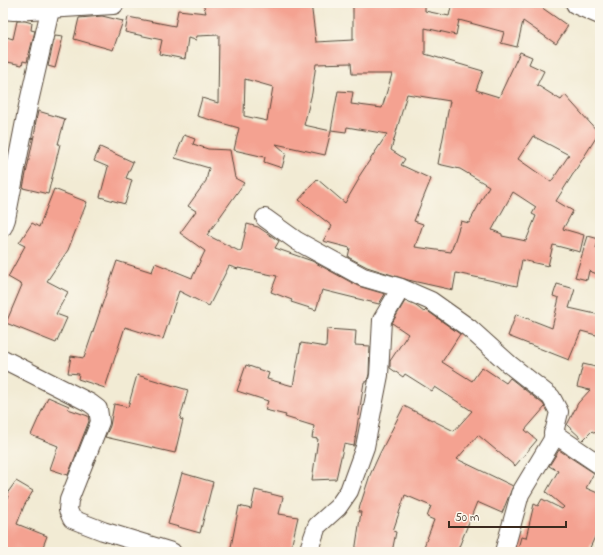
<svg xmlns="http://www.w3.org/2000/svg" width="603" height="555" viewBox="0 0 603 555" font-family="'Indie Flower',sans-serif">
  <rect width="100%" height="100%" fill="#fbf7ec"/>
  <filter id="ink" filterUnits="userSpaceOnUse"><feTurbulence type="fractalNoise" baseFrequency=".025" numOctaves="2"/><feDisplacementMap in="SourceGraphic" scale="8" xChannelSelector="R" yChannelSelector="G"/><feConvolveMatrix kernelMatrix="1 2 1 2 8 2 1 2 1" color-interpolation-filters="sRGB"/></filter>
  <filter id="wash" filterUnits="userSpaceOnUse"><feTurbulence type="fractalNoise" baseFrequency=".012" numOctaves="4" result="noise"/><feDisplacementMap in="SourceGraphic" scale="16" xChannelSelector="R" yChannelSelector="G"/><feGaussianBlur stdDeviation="0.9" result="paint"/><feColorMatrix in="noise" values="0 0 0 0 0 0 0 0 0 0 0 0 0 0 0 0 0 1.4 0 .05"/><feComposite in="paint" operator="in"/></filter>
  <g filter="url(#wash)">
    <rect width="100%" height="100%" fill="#f2ebd4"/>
    <g id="blocks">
      <!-- building -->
      <path fill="#f4a291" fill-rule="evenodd" d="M203 3H311L316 42 353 40V3H425V11L449 16 452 3H523L541 7 568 26 556 44 523 21 517 47 501 43 504 32 459 20 456 35 425 28V54L483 71 476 90 499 97 520 52 532 57 529 64 544 71 537 85 561 100 565 95 599 133 556 201 573 211 563 229 584 235 580 252 553 245 548 266 522 260 517 286 456 273 453 290 408 280 367 267 348 257 350 248 323 241 332 226 299 200 317 179 345 203 359 179 358 178 387 134 347 127 346 132 331 130 338 91 353 92 351 104 382 108 392 74H352L351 63 316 64 312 93 304 125 331 131 325 155 276 144 286 153 282 168 264 162 265 157 234 150 239 128 197 116 202 98 218 103 219 35 197 36 196 40 188 38 185 59 159 54 162 40 125 32 128 17 175 26 178 10 206 13ZM245 79 273 87 267 121 244 116ZM407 94 450 101 438 164 460 169 489 186 469 223 461 221 451 252 415 247 423 224 414 221 431 179 401 165 405 159 391 150ZM533 136 569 155 551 182 518 159ZM513 192 536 207 532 214 536 216 526 241 502 236V234L492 230Z
        M102 16 123 21 113 50 74 39 79 18Z
        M17 21H25L32 23 31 30 35 31 27 62 23 61 22 65 3 61V36L13 39Z
        M55 36 63 37 55 68 48 66Z
        M38 111 65 119 58 144H60L48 194 23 188 36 126H35Z
        M184 135 195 139 193 144 208 149 230 150 235 178 244 183 207 235 241 252 247 224 258 227 279 241 275 248 312 261 358 286 385 294 379 304 322 290 316 310 291 302 292 300 271 292 277 276 238 268V269L229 266 209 306 179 291 163 339 125 327 105 388 78 379 79 374 68 373 71 356 84 358 117 261 152 272 155 263 192 278 205 251 180 233 196 211 188 206 206 181 209 168 175 158Z
        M100 147 133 162 126 178 132 180 125 204 100 197 108 167 94 161Z
        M54 189 87 202 68 250 47 281 68 292 56 314 67 318 56 343 6 323 22 285 8 277 25 246 19 243 32 223 39 227Z
        M588 236 599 239 596 248 600 250V275L589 271 587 280 575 277Z
        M557 284 575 289 569 308 600 315V336L581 331 569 360 508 336 516 314 552 328 559 298 553 296Z
        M405 301 416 306 424 312 426 310 460 334 442 362 472 381 482 367 506 383 510 378 543 404 545 407 525 430 537 440 515 466 478 435 457 459 513 486 502 513 477 502 457 552H422L434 520 427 517 431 506 405 495 393 531 396 532 392 552H355L361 512H358L370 475 380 453 404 406 454 431 472 411 435 387 432 391 405 374 403 377 390 368V361L408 334 392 323Z
        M327 329 356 331 355 345 370 346 369 374 367 382H364L354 446 344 444 336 479 312 480 318 439 312 438 314 426 285 417 286 415 265 410 268 401 237 391 246 365 269 373 267 379 293 386 301 343 326 347Z
        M583 364 600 368V436L592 431 583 440 567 425 578 403 590 390 577 387Z
        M137 375 188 390 180 419 183 420 175 453 105 437 110 426 114 404 128 407Z
        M48 397 69 406 68 409 88 416 89 421 68 475 50 469 58 446 31 435Z
        M559 450 594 473 586 488 600 494V526L588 552H517L521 537 526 538 534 504 538 506 542 499 562 509 564 507 546 492 558 471 549 466Z
        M182 473 213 482 200 533 168 524Z
        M16 481 33 491 24 506 17 524 47 536 41 552H3V510L8 496 6 495Z
        M255 490 283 497 279 514 298 517 290 552H230L239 506 251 509Z"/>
    </g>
  </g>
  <g filter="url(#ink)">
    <use href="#blocks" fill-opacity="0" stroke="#564739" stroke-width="1"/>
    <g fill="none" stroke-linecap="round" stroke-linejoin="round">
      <!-- minor casing -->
      <g stroke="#564739" stroke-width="20">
        <path id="minor" d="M265 218 297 241 363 277 401 288 431 301 469 328 509 364 551 397 559 412 552 441 520 494 504 552
          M3 227 6 219 28 106 51 6
          M3 359 90 403 98 409 100 422 69 500 68 510 72 519 103 531 172 552
          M553 433 600 465
          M308 552 317 526 338 507 349 491 365 447 379 375 382 320 401 288"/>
      </g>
      <!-- secondary casing -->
      <g stroke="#564739" stroke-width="24">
        <path id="secondary" d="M577 3 600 13
          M3 8 14 9 113 3"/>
      </g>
      <!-- minor -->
      <use href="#minor" stroke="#fff" stroke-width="18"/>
      <!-- secondary -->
      <use href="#secondary" stroke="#fff" stroke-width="22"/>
    </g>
  </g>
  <!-- margin -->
  <rect width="603" height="555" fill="none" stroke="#fbf7ec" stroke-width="16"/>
  <!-- scale -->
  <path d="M449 521v6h117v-6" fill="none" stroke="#3b2a1e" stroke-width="2"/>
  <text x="455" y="521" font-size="12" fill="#3b2a1e" stroke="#fbf7ec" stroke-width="3" paint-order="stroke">50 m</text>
</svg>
